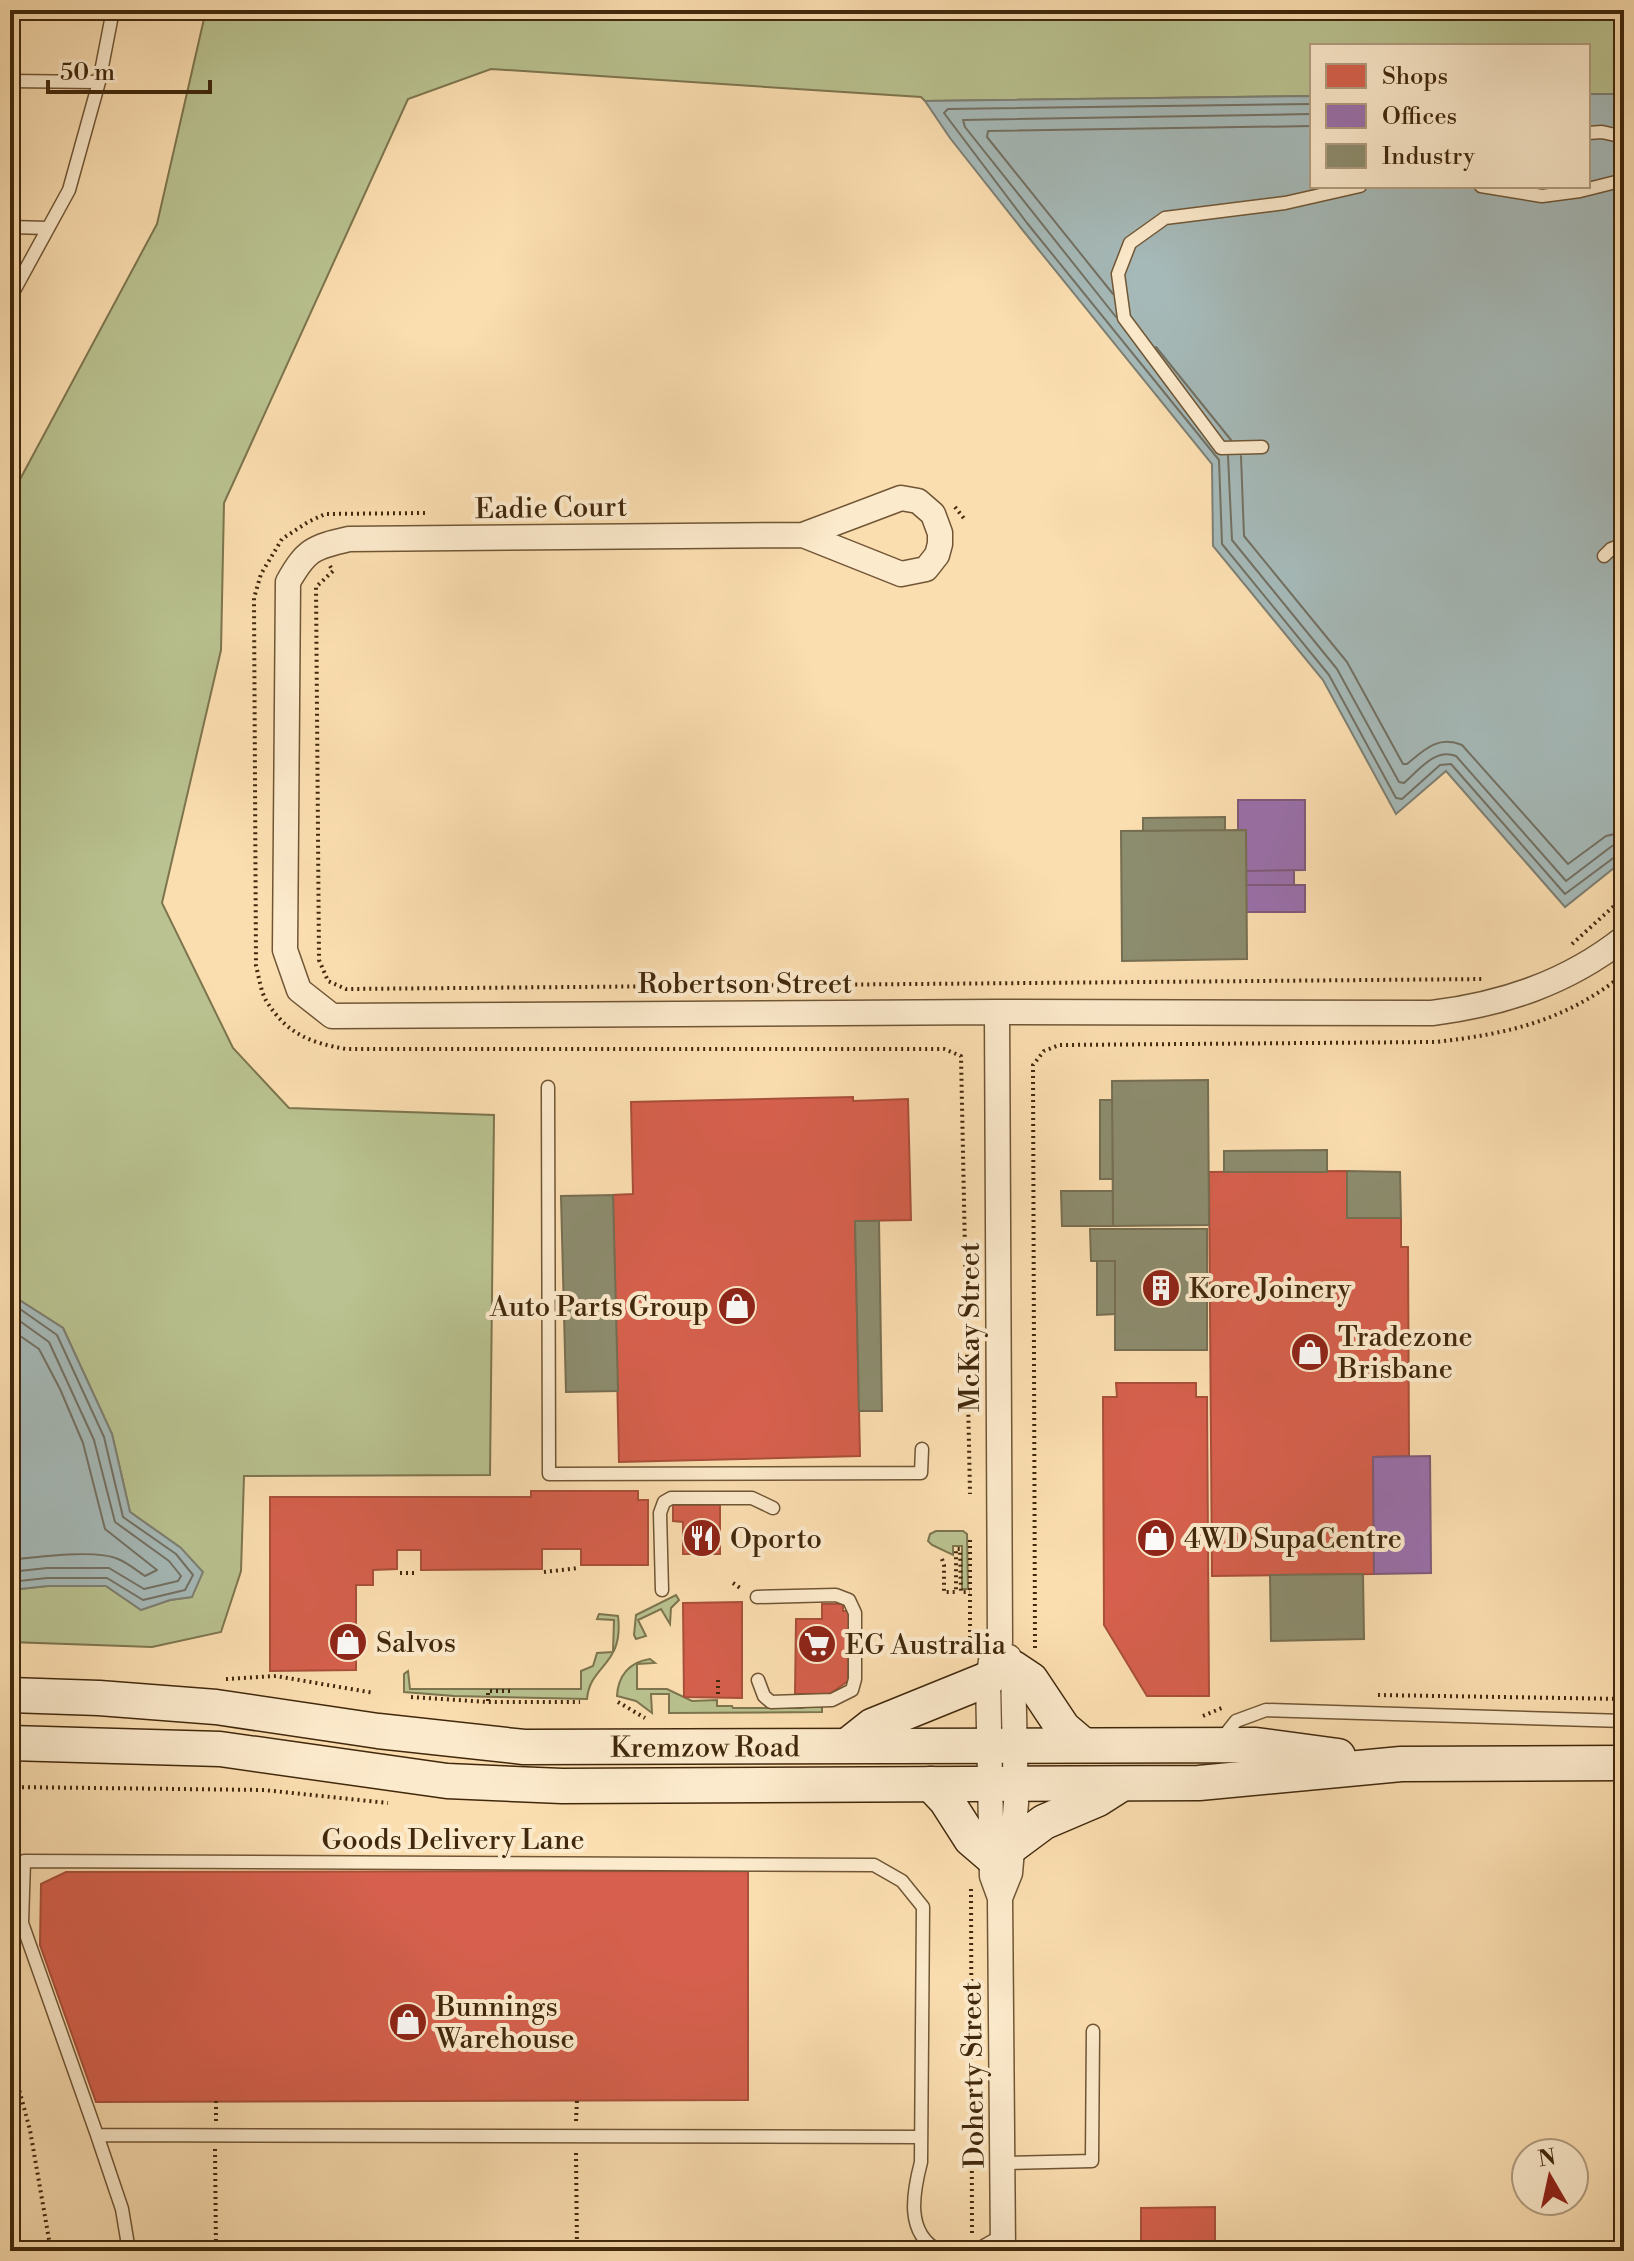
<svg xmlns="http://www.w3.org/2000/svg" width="1634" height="2261" viewBox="0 0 1634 2261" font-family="'Libre Bodoni',serif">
  <rect width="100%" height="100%" fill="#fbdeb0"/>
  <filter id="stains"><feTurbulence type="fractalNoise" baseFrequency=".0025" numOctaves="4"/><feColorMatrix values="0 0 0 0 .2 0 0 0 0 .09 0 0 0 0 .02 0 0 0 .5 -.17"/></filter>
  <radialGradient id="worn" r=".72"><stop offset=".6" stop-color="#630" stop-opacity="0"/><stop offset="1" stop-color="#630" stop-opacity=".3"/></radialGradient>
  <!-- green -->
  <path fill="#b9c290" stroke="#7d754e" stroke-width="2" d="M206 10H1624V94H1588V46H1312V96L925 101 921 97 491 69 408 99 224 503 221 650 162 903 233 1048 289 1108 494 1115 490 1475 244 1476 241 1571 221 1632 152 1647 10 1642V1590L48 1586H106L141 1610 170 1600 192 1597 181 1548 130 1512 112 1434 63 1328 10 1294V498L157 224Z
    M936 1531H963L967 1534 968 1589H962V1546H953V1555L932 1545 928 1541 930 1534Z
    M676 1595 679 1600 671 1608 670 1624 661 1609 638 1620 646 1636 636 1639 634 1635 636 1615Z
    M599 1614 618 1616C624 1666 590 1664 587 1699L454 1696 404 1692V1674L408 1671 410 1689H581V1671L593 1666 597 1653 613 1652 614 1620 597 1619Z
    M650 1659 655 1663 637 1664V1689H667L692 1701 717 1700V1706H732L733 1708H802L809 1705H822V1712L669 1713V1694H651L652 1713 636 1701 617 1696C618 1676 629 1662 650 1659Z"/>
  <!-- water -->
  <path fill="#a5b9b8" stroke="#7d7f73" stroke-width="2" d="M1588 94H1624V860L1565 907 1446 771 1396 814 1323 680 1213 546 1212 464 1021 228 950 138 925 101 1312 96V186H1588Z
    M10 1294 63 1328 112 1434 130 1512 181 1548 203 1572 192 1597 170 1600 141 1610 106 1586H48L10 1590Z"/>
  <!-- shops -->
  <path fill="#d6604d" stroke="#a94f3a" stroke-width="2" d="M853 1097V1101L908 1099 911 1220 855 1221 860 1456 619 1462 613 1195 633 1194 631 1102Z
    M1347 1171V1218H1401V1247H1408L1409 1456 1373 1457 1374 1574 1212 1576 1209 1172Z
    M1116 1383H1196V1397H1207L1209 1696H1147L1104 1625 1103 1397H1117Z
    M531 1491H638V1500H648V1565H581V1549H542V1569L421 1570V1550H397V1569L373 1570V1585H356V1670L270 1671V1497H531Z
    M673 1505H720V1554H683V1522L673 1521Z
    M742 1602V1698L684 1697 683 1603Z
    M822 1604H843V1611H849L848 1681 830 1694H795L796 1619H822Z
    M748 1871V2100L96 2102 40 1945 41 1884 66 1872Z
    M1215 2207V2251H1141V2208Z"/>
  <!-- offices -->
  <path fill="#9970ab" stroke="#7f5a7b" stroke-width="2" d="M1238 800H1305V870L1246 871V830H1238Z
    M1294 870V885H1246V871Z
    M1246 885H1305V912H1246Z
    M1430 1456 1431 1573 1374 1574 1373 1457Z"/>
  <!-- industry -->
  <path fill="#8c8c6e" stroke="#766e51" stroke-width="2" d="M1225 817V830L1143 831V818Z
    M1246 830 1247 959 1122 961 1121 831Z
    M1208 1080 1209 1225 1113 1226 1112 1081Z
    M1100 1100H1112L1113 1179H1100Z
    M1327 1150V1172H1224V1151Z
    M1347 1171 1400 1172 1401 1218H1347Z
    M1061 1191H1113V1226H1062Z
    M613 1195 618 1391 566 1392 561 1196Z
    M855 1221H879L882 1411H859Z
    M1090 1229H1207V1350H1115V1261H1091Z
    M1097 1261H1115V1314L1097 1315Z
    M1363 1574 1364 1639 1271 1641 1270 1575Z"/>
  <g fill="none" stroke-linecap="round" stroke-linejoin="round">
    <!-- shore -->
    <path stroke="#737062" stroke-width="2" d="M1312 104 948 109 944 113 1027 223 1219 460 1222 544 1329 675 1396 798 1402 799 1440 765 1451 764 1565 894 1616 856 1624 854
      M1113 294 987 137 988 131 1312 126
      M1116 317 965 127 963 120 1312 114
      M1156 347 1231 440
      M1228 456 1232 540 1337 669 1399 782 1404 783C1419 770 1435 748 1456 756L1566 881 1612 846 1624 844
      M1241 456 1244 536 1347 662 1403 764H1407C1424 750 1438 735 1462 745L1568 864 1606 836 1624 832
      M10 1302 57 1335 104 1437 123 1517 176 1554 193 1575 185 1590 143 1600 107 1578H47L10 1582
      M10 1314 49 1342 94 1440 115 1522 169 1561 181 1576 178 1581 144 1589 109 1568H47L10 1572
      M10 1329 39 1349 60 1389 83 1443 105 1529 157 1570 145 1576C136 1570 128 1563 118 1559 96 1549 35 1557 10 1560"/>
    <!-- lane casing -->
    <g stroke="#705635" stroke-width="15">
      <path id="lane" d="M10 81 99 82
        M1588 133 1602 132 1624 137
        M1481 186 1542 196 1580 191 1624 180
        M10 227 48 228
        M10 298 69 190 99 82 113 10
        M1262 447 1221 448 1124 318 1118 274 1130 243 1165 218 1285 203 1360 186
        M1604 556 1611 549 1624 544
        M548 1087 549 1474 921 1473 922 1449
        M662 1590 660 1513 664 1502 671 1498H752L773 1508
        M757 1597 836 1595 849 1600 855 1613V1679L852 1690 832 1700 771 1702 764 1696 758 1680
        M1221 1740 1236 1721 1266 1710 1624 1721
        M97 2135 22 1923 24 1861 874 1865 902 1881 923 1907 921 2162C913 2193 905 2233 939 2251
        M1003 2163 1092 2161 1093 2031
        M129 2251 122 2209 97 2135 921 2137
        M975 2251 1003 2235"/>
    </g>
    <!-- street casing -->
    <g stroke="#705635" stroke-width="27">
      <path id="street" d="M803 535 901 574 926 569 937 555 940 544V533L933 514 918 501 901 498 803 535 349 539C313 547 306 550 288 582L285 950 299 990 332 1016 997 1012 1432 1013C1503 1004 1567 983 1624 938
        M997 1012 1000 1642 991 1661 988 1679 992 1876 1000 1898 1003 2251
        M1000 1898 1010 1873 1016 1803 1013 1668 1009 1657"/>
    </g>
    <!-- secondary casing -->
    <g stroke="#41280c" stroke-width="37">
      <g id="secondary">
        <path d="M1013 1668 1031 1680 1063 1728 1083 1745"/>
        <path id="s1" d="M10 1695 99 1698 216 1707 378 1731 524 1747 1256 1745 1338 1756"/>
        <path d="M10 1743 220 1749 447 1781 562 1786 1199 1783 1401 1764 1624 1763"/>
        <path d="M848 1745 872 1726 988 1679"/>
        <path d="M931 1784 946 1800 971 1839 992 1857"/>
        <path d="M1013 1845 1044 1822 1098 1799 1120 1785"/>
      </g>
    </g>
    <!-- path -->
    <path stroke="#41280c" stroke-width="4" stroke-dasharray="2 4" stroke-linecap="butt" d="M955 507 966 521
      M425 513 325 514 308 522 282 539 261 574 254 598 256 966C259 977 261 993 267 1002 287 1034 311 1043 346 1049H944L961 1056 970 1494
      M330 566 333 571 316 587 319 960 328 981 346 989 1484 979
      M1572 944 1624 897
      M942 1559 944 1565V1592H956V1549H960L961 1592H970
      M544 1572 579 1568
      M400 1573H416
      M733 1583 740 1588
      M1035 1648 1033 1065 1044 1051 1059 1045 1435 1042C1508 1034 1565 1021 1624 974
      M970 1650V1540
      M226 1679 276 1676 374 1693
      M718 1680V1698
      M1378 1695 1624 1699
      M411 1697 488 1702H580
      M488 1701V1691H510V1689
      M618 1702 645 1718
      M1203 1716 1224 1707
      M10 1787 264 1790 388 1803
      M971 1889 972 2233
      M10 2056 30 2130 51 2251
      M216 2121V2101
      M576 2121 577 2100
      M215 2149 216 2251
      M576 2153 577 2251"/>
    <!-- lane -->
    <use href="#lane" stroke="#fceacc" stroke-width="12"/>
    <!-- street -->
    <use href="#street" stroke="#fceacc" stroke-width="24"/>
    <!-- secondary -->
    <use href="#secondary" stroke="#fceacc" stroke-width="34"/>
  </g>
  <!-- icons -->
  <defs>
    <g id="building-disc" transform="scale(2)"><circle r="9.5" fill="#8f2418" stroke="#fceacc"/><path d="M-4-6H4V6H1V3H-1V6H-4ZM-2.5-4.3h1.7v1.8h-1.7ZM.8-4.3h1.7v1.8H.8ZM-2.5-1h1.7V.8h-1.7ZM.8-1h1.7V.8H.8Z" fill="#fff"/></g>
    <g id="shop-disc" transform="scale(2)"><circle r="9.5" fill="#8f2418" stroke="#fceacc"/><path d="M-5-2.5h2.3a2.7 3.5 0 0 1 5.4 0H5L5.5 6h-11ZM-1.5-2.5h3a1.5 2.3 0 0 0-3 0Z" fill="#fff"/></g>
    <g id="restaurant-disc" transform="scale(2)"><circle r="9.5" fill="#8f2418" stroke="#fceacc"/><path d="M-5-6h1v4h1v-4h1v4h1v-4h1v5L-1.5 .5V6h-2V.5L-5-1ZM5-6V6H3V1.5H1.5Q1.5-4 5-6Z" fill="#fff"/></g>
    <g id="supermarket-disc" transform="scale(2)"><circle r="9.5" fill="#8f2418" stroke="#fceacc"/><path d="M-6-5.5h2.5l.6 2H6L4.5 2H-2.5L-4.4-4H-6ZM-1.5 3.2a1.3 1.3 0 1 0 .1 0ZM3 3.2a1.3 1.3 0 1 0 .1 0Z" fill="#fff"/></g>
  </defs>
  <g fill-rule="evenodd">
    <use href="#building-disc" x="1161" y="1288"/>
    <use href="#shop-disc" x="737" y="1306"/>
    <use href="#shop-disc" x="1310" y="1352"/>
    <use href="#restaurant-disc" x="702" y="1538"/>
    <use href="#shop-disc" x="1156" y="1538"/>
    <use href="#shop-disc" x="348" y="1642"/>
    <use href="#supermarket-disc" x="817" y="1644"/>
    <use href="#shop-disc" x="408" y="2022"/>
  </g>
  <g text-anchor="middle" stroke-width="8" stroke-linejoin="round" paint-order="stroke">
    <!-- street labels -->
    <g font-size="28" fill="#41280c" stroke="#fceacc">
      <text transform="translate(551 507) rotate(-1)" y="10">Eadie Court</text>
      <text x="745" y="993">Robertson Street</text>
      <text transform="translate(969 1327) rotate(-90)" y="10">McKay Street</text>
      <text dy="10" stroke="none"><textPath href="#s1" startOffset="698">Kremzow Road</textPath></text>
      <text x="453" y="1849">Goods Delivery Lane</text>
      <text transform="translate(972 2075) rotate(-91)" y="10">Doherty Street</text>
    </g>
    <!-- poi labels -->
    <g font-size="28" fill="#41280c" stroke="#fceacc" text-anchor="start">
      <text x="1189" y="1298">Kore Joinery</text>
      <text x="709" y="1316" text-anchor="end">Auto Parts Group</text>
      <text x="1338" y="1346">Tradezone<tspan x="1338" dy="32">Brisbane</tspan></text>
      <text x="730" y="1548">Oporto</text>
      <text x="1184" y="1548">4WD SupaCentre</text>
      <text x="376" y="1652">Salvos</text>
      <text x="845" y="1654">EG Australia</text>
      <text x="436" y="2016">Bunnings<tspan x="436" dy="32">Warehouse</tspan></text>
    </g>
  </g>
  <!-- margin -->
  <rect width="1634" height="2261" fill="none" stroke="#fbdeb0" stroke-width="40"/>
  <rect x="12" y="12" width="1610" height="2237" fill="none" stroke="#41280c" stroke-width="4"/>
  <rect x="20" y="20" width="1594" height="2221" fill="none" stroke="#41280c" stroke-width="2"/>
  <!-- legend -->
  <rect x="1310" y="44" width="280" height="144" fill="#fceacc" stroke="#b19c7f" stroke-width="2"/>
  <rect x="1326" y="64" width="40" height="24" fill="#d6604d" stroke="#b19c7f" stroke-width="2"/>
  <text x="1382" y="84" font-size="24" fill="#41280c">Shops</text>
  <rect x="1326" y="104" width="40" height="24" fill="#9970ab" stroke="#b19c7f" stroke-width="2"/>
  <text x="1382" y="124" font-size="24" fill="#41280c">Offices</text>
  <rect x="1326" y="144" width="40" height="24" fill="#8c8c6e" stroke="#b19c7f" stroke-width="2"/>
  <text x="1382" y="164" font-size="24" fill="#41280c">Industry</text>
  <!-- north arrow -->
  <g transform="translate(1550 2177) rotate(351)"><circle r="38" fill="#fceacc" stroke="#b19c7f" stroke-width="2"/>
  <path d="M0-6L14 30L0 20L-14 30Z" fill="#8f2418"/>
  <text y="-12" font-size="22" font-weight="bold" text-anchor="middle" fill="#41280c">N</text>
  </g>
  <!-- scale -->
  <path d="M48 80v12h162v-12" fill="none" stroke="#41280c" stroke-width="4"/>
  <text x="60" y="80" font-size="24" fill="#41280c" stroke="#fceacc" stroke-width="6" paint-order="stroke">50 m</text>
  <rect width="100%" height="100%" filter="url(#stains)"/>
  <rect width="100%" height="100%" fill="url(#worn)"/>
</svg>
